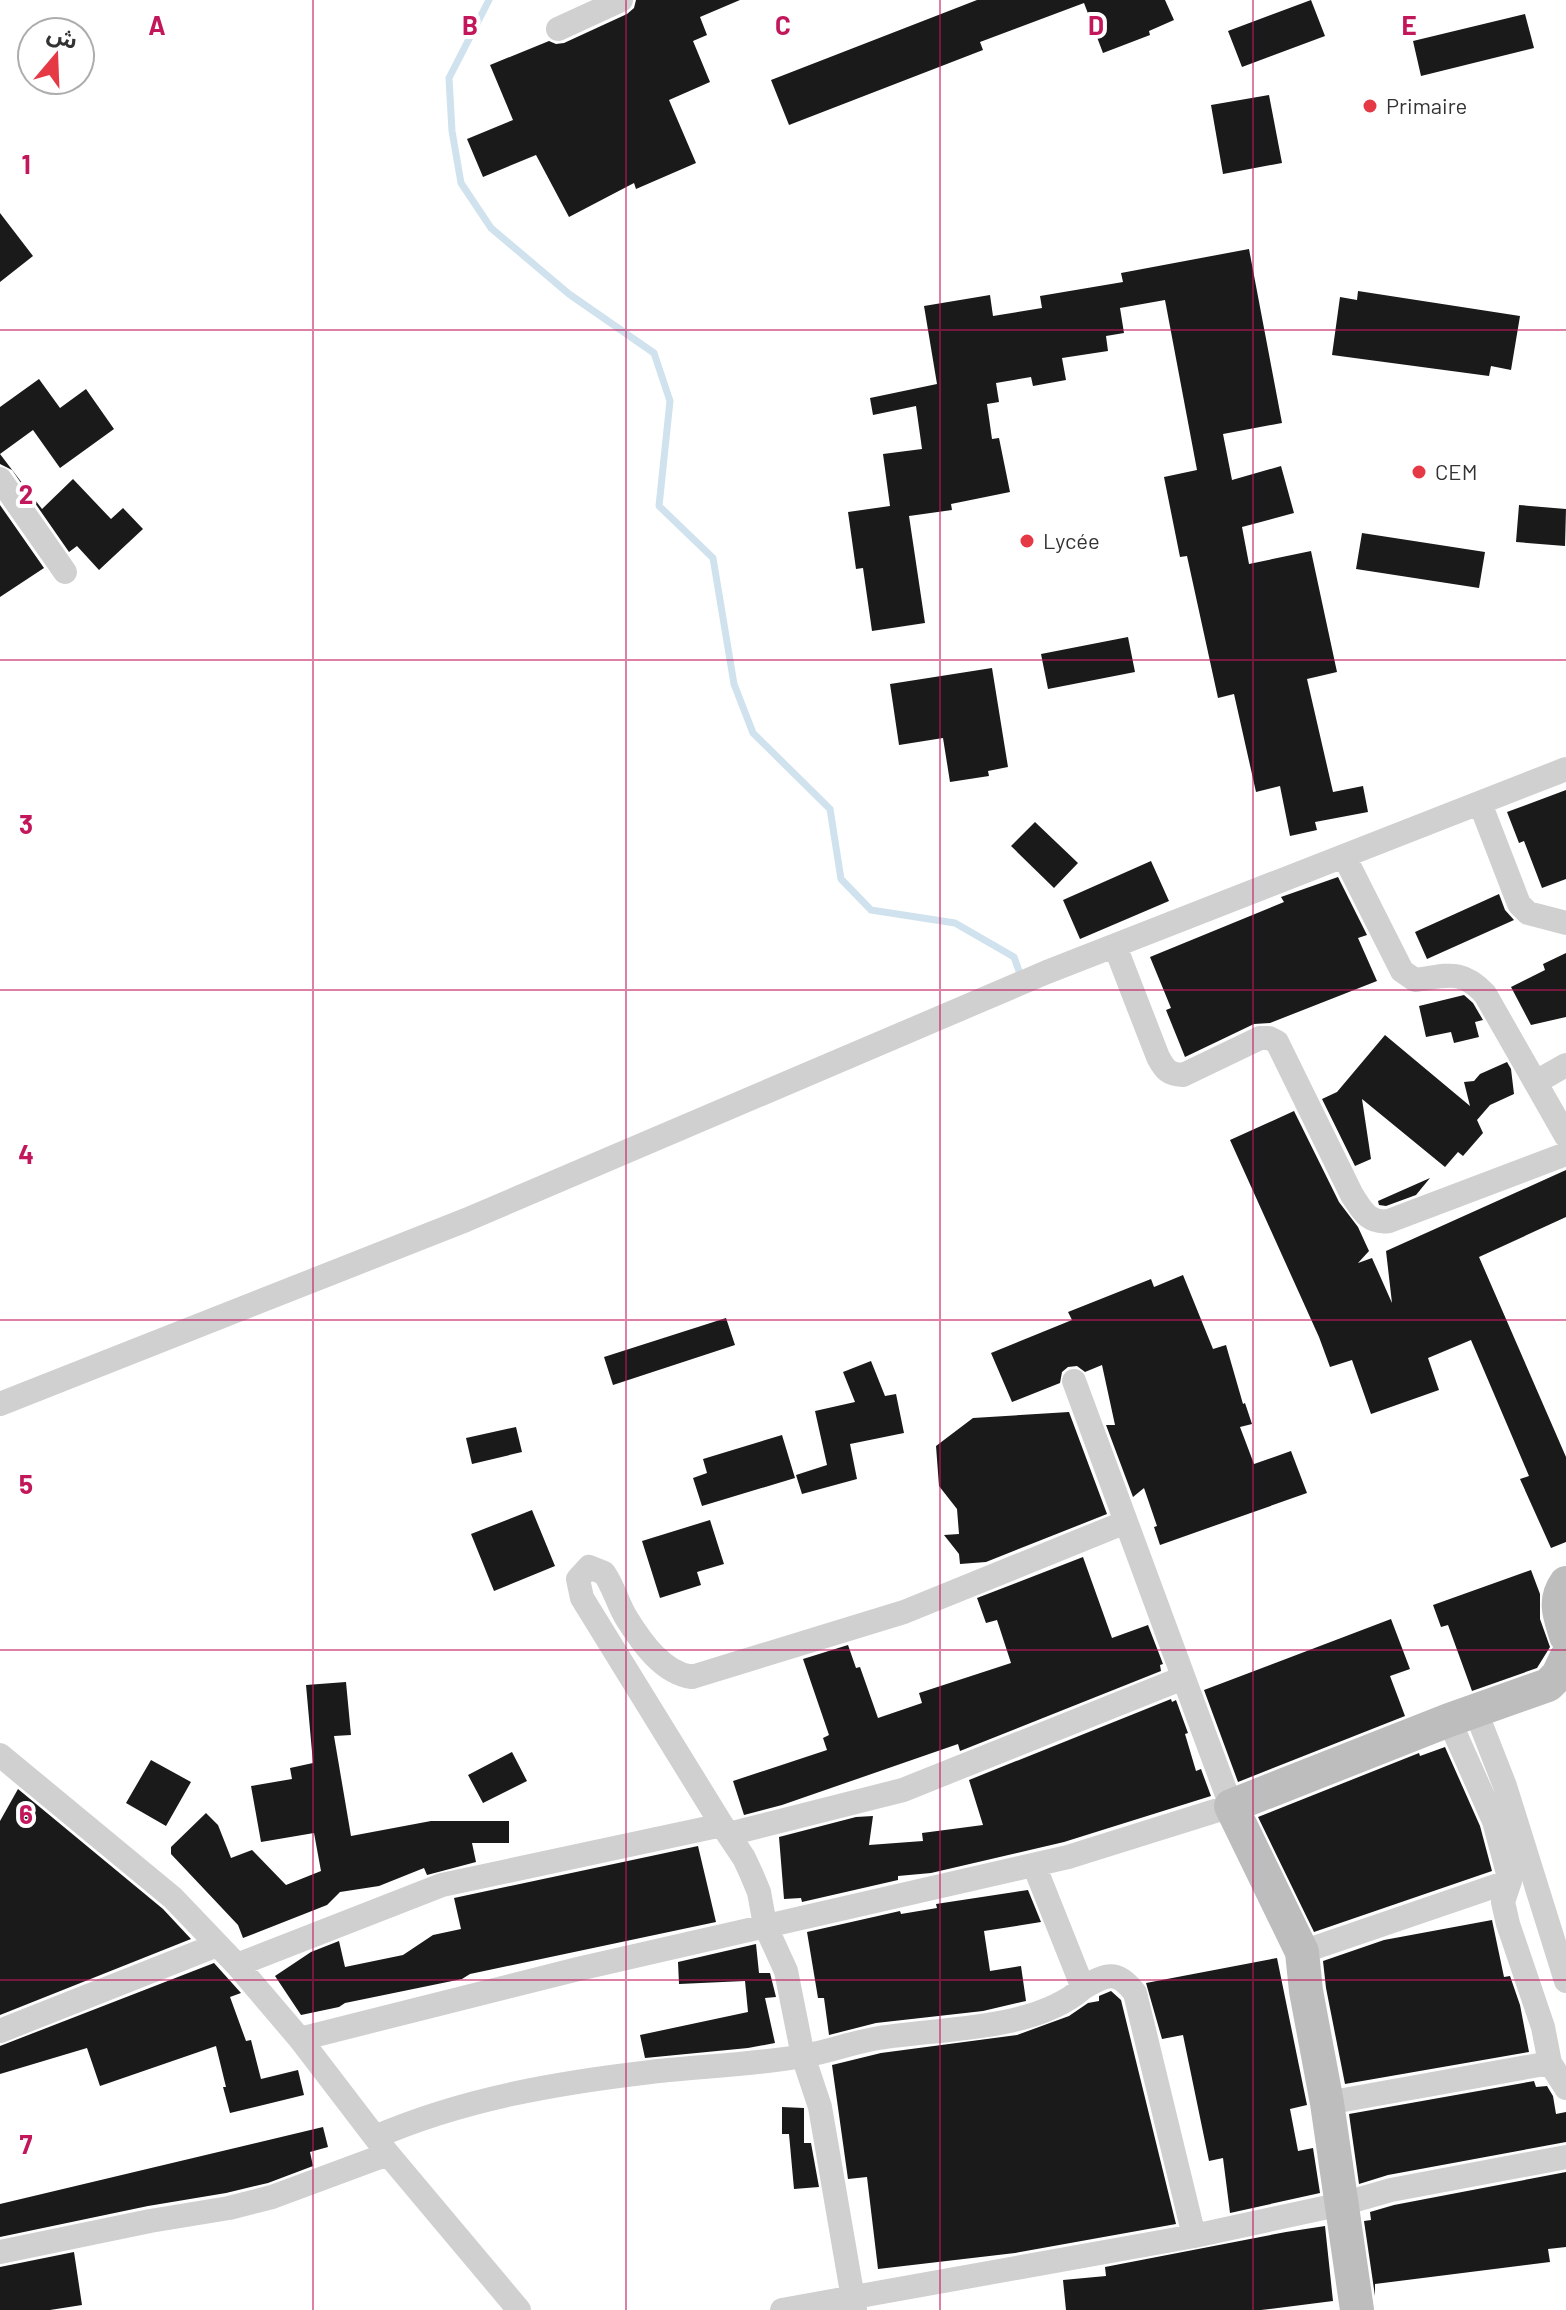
<svg xmlns="http://www.w3.org/2000/svg" width="1566" height="2310" viewBox="0 0 1566 2310" font-family="Barlow,'Noto Sans Arabic',sans-serif">
  <rect width="100%" height="100%" fill="#fff"/>
  <g fill="none" stroke-linecap="round" stroke-linejoin="round">
    <!-- stream -->
    <path stroke="#cfe2ee" stroke-width="7" d="M489 0 449 78 452 131 461 183 491 228 569 294 654 353 670 401 659 506 713 558 734 684 753 733 830 809 841 879 871 910 955 923 1014 957 1019 971"/>
  </g>
  <!-- building -->
  <path fill="#1a1a1a" d="M636 0H740L700 17 707 35 693 41 710 82 669 100 696 163 636 189 634 183 569 217 536 155 483 177 467 139 513 120 490 65 549 41 556 44 564 43 627 14 634 8Z
    M977 0H1165L1174 20 1149 31 1150 35 1103 53 1084 3 980 42 983 50 789 125 771 80Z
    M1311 0 1325 36 1242 67 1228 31Z
    M1525 14 1534 48 1421 76 1413 41Z
    M1269 95 1282 163 1223 174 1211 105Z
    M0 213 33 256 0 282Z
    M1249 249 1282 423 1223 434 1232 480 1281 466 1294 513 1242 527 1249 564 1311 551 1337 672 1307 679 1333 792 1363 786 1368 812 1315 822 1317 830 1290 836 1280 786 1256 792 1234 694 1218 698 1187 556 1180 557 1164 477 1197 470 1165 300 1120 308 1124 333 1106 336 1108 351 1062 358 1066 380 1033 386 1031 377 996 383 999 402 987 404 992 439 999 438 1010 492 951 504 952 510 909 516 925 623 872 631 863 568 856 569 848 512 890 506 883 454 922 449 916 406 873 415 870 398 937 384 924 306 990 295 993 316 1042 308 1040 296 1123 282 1121 273Z
    M1358 291 1520 316 1511 370 1491 366 1489 376 1332 355 1340 297 1357 300Z
    M39 379 60 408 86 389 114 429 60 468 33 430 0 454 42 509 73 479 111 519 123 508 143 529 99 570 77 546 69 552 12 470 0 464V407Z
    M0 505 44 568 0 597Z
    M1519 505 1566 509 1565 546 1516 542Z
    M1362 533 1485 552 1479 588 1356 569Z
    M1128 637 1135 672 1048 689 1041 654Z
    M992 668 1008 767 988 771 989 776 950 782 943 738 899 745 890 684Z
    M1566 790V879L1542 888 1524 841 1519 843 1507 812Z
    M1035 822 1078 863 1054 888 1011 846Z
    M1151 861 1169 901 1080 939 1063 900Z
    M1338 877 1367 935 1358 938 1377 981 1270 1023 1254 1024 1185 1057 1166 1010 1171 1008 1150 957 1284 902 1281 897Z
    M1499 894 1505 910 1514 920 1427 959 1415 932Z
    M1566 953V1017L1531 1025 1511 987 1545 970 1543 964Z
    M1464 995 1473 1003 1483 1020 1475 1022 1479 1037 1454 1043 1451 1032 1426 1037 1419 1006Z
    M1385 1035 1470 1106 1464 1082 1474 1081 1480 1074 1507 1062 1511 1069 1514 1094 1490 1105 1477 1120 1483 1133 1463 1156 1458 1152 1445 1167 1362 1099 1371 1159 1355 1166 1322 1099 1337 1092Z
    M1294 1111 1339 1202 1358 1227 1369 1251 1358 1263 1372 1258 1392 1303 1386 1251 1566 1170V1217L1479 1257 1566 1457V1542L1551 1548 1520 1479 1529 1476 1471 1340 1428 1358 1439 1390 1371 1414 1352 1360 1330 1367 1319 1337 1230 1140Z
    M1430 1178 1416 1195 1386 1206 1379 1205 1378 1201Z
    M1183 1275 1213 1349 1226 1345 1243 1404 1245 1403 1252 1424 1240 1427 1254 1464 1291 1451 1307 1493 1160 1545 1154 1527 1157 1526 1144 1488 1133 1497 1106 1425H1115L1102 1365 1085 1372 1077 1366 1068 1367 1062 1372 1060 1383 1012 1402 991 1353 1072 1320 1068 1312 1151 1279 1154 1287Z
    M726 1318 735 1345 613 1385 604 1357Z
    M871 1361 885 1396 896 1394 904 1433 850 1444 857 1479 802 1494 796 1475 827 1465 815 1411 855 1402 843 1372Z
    M1069 1412 1107 1514 986 1562 960 1564 959 1554 944 1535 959 1534 957 1509 939 1486 936 1446 973 1418Z
    M516 1427 522 1452 472 1464 466 1438Z
    M782 1435 795 1478 702 1506 693 1478 707 1473 703 1459Z
    M532 1510 555 1566 494 1591 471 1534Z
    M710 1520 724 1564 697 1572 701 1585 660 1598 642 1541Z
    M1083 1557 1112 1638 1148 1625 1163 1664 1160 1665 1161 1671 960 1751 958 1744 782 1805 744 1815 733 1781 827 1750 823 1738 829 1735 803 1659 848 1645 856 1668 860 1667 878 1718 922 1703 919 1693 1011 1663 997 1620 986 1623 977 1598Z
    M1531 1570 1540 1594V1619L1550 1647 1537 1668 1472 1691 1448 1625 1441 1627 1433 1605Z
    M1391 1619 1410 1669 1390 1676 1405 1716 1238 1782 1204 1690Z
    M346 1682 351 1735 334 1736 351 1836 431 1821H509V1843H472L476 1862 427 1875 424 1868 379 1886 340 1892 327 1905 243 1938 238 1925 171 1854V1847L206 1813 218 1825 231 1858 252 1850 286 1885 321 1871 314 1833 261 1842 251 1786 292 1779 290 1768 313 1763 306 1685Z
    M1171 1699 1172 1702 1176 1700 1188 1733 1185 1734 1196 1771 1201 1769 1211 1796 1064 1842 931 1873 898 1876V1880L802 1902 801 1898 784 1899 779 1837 856 1817 873 1816 869 1845 923 1841 922 1833 983 1825 969 1780Z
    M1445 1747 1480 1826 1492 1871 1314 1932 1258 1817 1419 1753 1420 1756Z
    M512 1752 527 1781 483 1803 468 1775Z
    M151 1760 191 1782 166 1826 126 1803Z
    M18 1789 163 1909 191 1939 0 2015V1821Z
    M698 1846 716 1922 470 1974 462 1979 345 2003 339 2007 301 2015 275 1976 311 1952 339 1941 345 1967 403 1955 433 1935 461 1929 454 1898Z
    M1028 1890 1041 1922 984 1931 990 1971 1021 1966 1026 2001 983 2011 876 2023 829 2035 824 1998H818L807 1932 900 1911 901 1914 937 1908 936 1904Z
    M1492 1920 1504 1977 1510 1976 1520 2005 1529 2052 1345 2084 1326 1988 1323 1961 1384 1940Z
    M756 1944 759 1973H770L776 1997 765 1998 775 2043 748 2048 645 2058 640 2035 748 2012 745 1981 679 1984 678 1962Z
    M1277 1958 1307 2105 1290 2109 1298 2151 1313 2148 1320 2193 1230 2213 1223 2158 1209 2161 1183 2035 1162 2039 1146 1983Z
    M214 1963 241 1993 230 1997 246 2041 251 2040 261 2079 298 2070 304 2095 230 2113 223 2087H226L216 2046 100 2086 87 2048 0 2074V2046Z
    M1111 1991 1121 2000 1176 2224 1015 2253 878 2269 867 2177 848 2179 832 2065 881 2053 1017 2035 1069 2016 1088 2003 1099 2001V1996Z
    M1534 2081 1536 2087 1547 2086 1553 2096 1556 2114 1566 2112V2142L1388 2175 1359 2184 1349 2114Z
    M782 2107 804 2108V2143H811L819 2187 794 2189 789 2134H782Z
    M323 2127 328 2147 310 2152 313 2166 268 2183 226 2193 148 2206 0 2237V2204Z
    M1566 2172V2247L1548 2249 1550 2262 1375 2284V2296L1364 2221 1371 2220 1370 2212 1394 2205Z
    M1325 2226 1333 2301 1261 2310H1066L1063 2280 1106 2276 1105 2267 1286 2232Z
    M74 2252 82 2305 50 2310H0V2267Z"/>
  <g fill="none" stroke-linecap="round" stroke-linejoin="round">
    <!-- street -->
    <path stroke="#d0d0d0" stroke-width="24" d="M558 29 621 0
      M0 479 65 572
      M1480 803 1519 904 1528 913 1566 923
      M1344 856 1402 971 1415 980C1447 976 1461 968 1485 994L1566 1136
      M1115 946 1158 1057C1165 1070 1168 1074 1183 1075L1260 1038H1269L1277 1042 1352 1195C1362 1210 1368 1224 1389 1221L1566 1154
      M1536 1082 1566 1065
      M0 1404 466 1220 1047 972 1566 769
      M1476 1712 1505 1786 1566 1981
      M1449 1720 1494 1821 1510 1881 1503 1902 1508 1924 1543 2027 1550 2063 1566 2088
      M0 1755 173 1898 237 1965 300 2039 388 2154 519 2310
      M722 1825 582 1598 578 1579 589 1567 604 1573C614 1587 618 1605 627 1619 642 1643 663 1673 692 1677L904 1612 1126 1522
      M729 1834 903 1790 1183 1678
      M1034 1865 1083 1988C1106 1974 1117 1969 1135 1993L1194 2236
      M1302 1952 1510 1881
      M237 1965 442 1885 722 1825 744 1858 751 1873 759 1892 765 1925 786 1971 803 2056 820 2107 855 2310
      M0 2031 217 1945
      M300 2039 578 1969 1068 1857 1231 1806 1074 1381
      M1327 2103 1550 2063
      M375 2137C463 2099 556 2083 651 2072 702 2066 753 2065 803 2056 828 2052 853 2042 879 2038 940 2028 1035 2031 1083 1988
      M0 2252 150 2221 229 2208 272 2197 388 2154
      M782 2310 1194 2236 1342 2204 1391 2190 1566 2157"/>
    <!-- secondary -->
    <path stroke="#bdbdbd" stroke-width="34" d="M1566 1583C1553 1601 1560 1616 1566 1636
      M1357 2310 1327 2103 1306 1991 1302 1952 1231 1806 1449 1720 1548 1685 1558 1675 1566 1658"/>
  </g>
  <!-- grid -->
  <path fill="none" stroke="#c2185b" stroke-width="2" stroke-opacity="0.55" d="M313 0V2310M626 0V2310M940 0V2310M1253 0V2310M0 330H1566M0 660H1566M0 990H1566M0 1320H1566M0 1650H1566M0 1980H1566"/>
  <!-- markers -->
  <g fill="#e63946" stroke="#fff" stroke-width="3">
    <circle cx="1370" cy="106" r="8"/>
    <circle cx="1419" cy="472" r="8"/>
    <circle cx="1027" cy="541" r="8"/>
  </g>
  <g text-anchor="middle" stroke-width="8" stroke-linejoin="round" paint-order="stroke">
    <!-- poi labels -->
    <g font-size="22" fill="#333" stroke="#fff" text-anchor="start">
      <text x="1386" y="114">Primaire</text>
      <text x="1435" y="480">CEM</text>
      <text x="1043" y="549">Lycée</text>
    </g>
  </g>
  <g font-size="26" text-anchor="middle" font-weight="bold" fill="#c2185b" stroke="#fff" stroke-width="8" stroke-linejoin="round" paint-order="stroke">
    <text x="157" y="35">A</text>
    <text x="470" y="35">B</text>
    <text x="783" y="35">C</text>
    <text x="1096" y="35">D</text>
    <text x="1409" y="35">E</text>
    <text x="26" y="174">1</text>
    <text x="26" y="504">2</text>
    <text x="26" y="834">3</text>
    <text x="26" y="1164">4</text>
    <text x="26" y="1494">5</text>
    <text x="26" y="1824">6</text>
    <text x="26" y="2154">7</text>
  </g>
  <!-- north arrow -->
  <g transform="translate(56 56) rotate(19)"><circle r="38" fill="#ffffff" stroke="#adadad" stroke-width="2"/>
  <path d="M0-6L14 30L0 20L-14 30Z" fill="#e63946"/>
  <text y="-12" font-size="22" font-weight="bold" text-anchor="middle" fill="#333333">ش</text>
  </g>
</svg>
